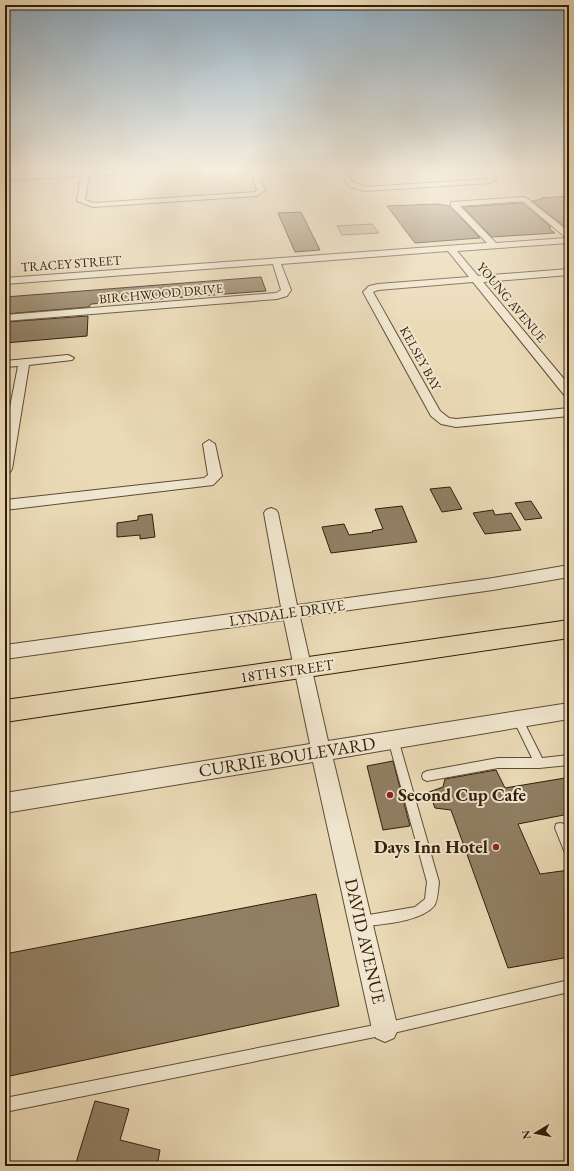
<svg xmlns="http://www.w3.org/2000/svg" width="574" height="1171" viewBox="0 0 574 1171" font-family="'EB Garamond',serif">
  <rect width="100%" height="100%" fill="#eadab6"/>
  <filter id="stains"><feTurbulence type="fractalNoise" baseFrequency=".005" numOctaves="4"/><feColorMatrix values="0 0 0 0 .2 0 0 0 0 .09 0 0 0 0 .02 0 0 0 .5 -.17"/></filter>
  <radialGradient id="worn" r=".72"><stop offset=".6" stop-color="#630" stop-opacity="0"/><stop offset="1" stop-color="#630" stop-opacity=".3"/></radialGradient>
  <!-- green -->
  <path fill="#cbba99" stroke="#7e6c51" d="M253 169H340L342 172 256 177Z
    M372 224 379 233 342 235 337 226Z"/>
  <!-- building -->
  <path fill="#917f63" stroke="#311d09" d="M569 196V226H564L532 201 542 199 541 198Z
    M522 203 551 227 549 228 555 233 492 237 463 207Z
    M436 204 450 206 480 238 415 243 387 206Z
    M301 212 320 250 295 252 278 213Z
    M261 277 266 291 91 304 89 307 5 314V297Z
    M88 316 87 336 5 343V322Z
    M450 487 462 509 442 512 430 489Z
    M531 501 542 518 525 520 515 503Z
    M402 506 417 542 331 553 322 527 344 524 349 535 373 532 372 531 383 529 375 509Z
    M493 510 495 515 511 513 521 530 485 534 473 513Z
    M152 514 155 537 140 539V535L117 537V523L138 520V516Z
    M393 761 410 826 383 830 367 766Z
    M496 770 505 788 565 778 569 786V814L518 824 540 874 569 870V957L508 968 451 810 435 808 429 792 443 787 445 779Z
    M316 894 339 1006 5 1077V954Z
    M95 1101 129 1109 120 1140 160 1150 157 1166H75Z"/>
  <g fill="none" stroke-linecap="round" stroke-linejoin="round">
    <!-- service casing -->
    <g stroke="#5f4c34" stroke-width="2">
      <path id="service" d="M518 715 521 716 542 758 569 755V765L539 768H498L427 781 423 779 422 776 423 773 427 771 498 758H532L513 719 515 716Z
        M393 735 396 736 398 739 439 882C438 889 438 901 434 906 421 922 381 924 361 927L357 925 355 921 357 917 415 907 425 899 427 882 388 739 390 736Z
        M560 823 564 824 569 836V854L565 853 555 828 556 824Z
        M569 980V992L385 1035 5 1112V1098L385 1023Z"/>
    </g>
    <!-- minor casing -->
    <g stroke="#5f4c34" stroke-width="2">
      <path id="minor" d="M83 169H89V171L176 169 173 171 89 176 85 200 94 203 255 192 257 190 250 169H256L265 190 257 196 93 207 77 201 81 176 5 180V176L82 172Z
        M337 169H343L352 181 365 187 489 179 480 169H487L497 179 490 183 365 191 350 187Z
        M525 197 569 232V243L457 251 478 276 569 269V275L483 282 569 385V397L565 396 473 282 378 290 373 292 440 411 449 418 456 419 569 408V416L456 427 441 424 431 416 363 292 369 286 378 284 469 277 448 251 281 264 291 290 287 296 277 299 5 321V315L276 293 281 290 273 264 5 284V278L487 243 451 206V202ZM523 201 566 238 496 243 460 206Z
        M68 355 74 358 72 360 29 365 12 469 10 472 5 473V433L18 366 5 367V361Z
        M209 440 215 444 222 476 213 485 5 510V500L204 478 208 475 203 444Z
        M271 508 276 510 278 513 297 605 493 578 569 565V577L493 590 300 617 328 741 569 703V719L333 759 398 1029 394 1038 385 1042 376 1038 372 1029 313 762 5 813V793L310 744 284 620 5 659V645L281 607 264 513 266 510Z"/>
    </g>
    <!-- primary casing -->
    <g stroke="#311d09" stroke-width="2">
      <path id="primary" d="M569 620V638L5 722V700Z"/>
    </g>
    <!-- service -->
    <use href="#service" fill="#f1e7d0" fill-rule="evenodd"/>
    <!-- minor -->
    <use href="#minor" fill="#f1e7d0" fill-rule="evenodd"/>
    <!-- primary -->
    <use href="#primary" fill="#eadab6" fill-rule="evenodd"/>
  </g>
  <!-- sky -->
  <linearGradient id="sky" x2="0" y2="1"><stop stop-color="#8faabc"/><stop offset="0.51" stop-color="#f6eede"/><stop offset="1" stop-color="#f6eede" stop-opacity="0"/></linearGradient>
  <rect width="574" height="333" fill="url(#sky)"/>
  <!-- markers -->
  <g fill="#8f2418" stroke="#f1e7d0" stroke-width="1.5">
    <circle cx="390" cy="795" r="4"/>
    <circle cx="496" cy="847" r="4"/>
  </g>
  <g text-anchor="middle" stroke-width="4" stroke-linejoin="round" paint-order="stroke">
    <!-- far-street labels -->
    <g font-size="13" fill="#311d09" stroke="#f1e7d0">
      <text transform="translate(71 263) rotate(-4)" y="5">TRACEY STREET</text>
      <text transform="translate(161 293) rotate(-5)" y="5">BIRCHWOOD DRIVE</text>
      <text transform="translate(512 302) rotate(50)" y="5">YOUNG AVENUE</text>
      <text transform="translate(421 358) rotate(61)" y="5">KELSEY BAY</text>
    </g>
    <!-- street labels -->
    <g font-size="15" fill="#311d09" stroke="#f1e7d0">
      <text transform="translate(287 613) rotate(-8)" y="5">LYNDALE DRIVE</text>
      <text transform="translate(287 671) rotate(-8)" y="5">18TH STREET</text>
    </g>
    <!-- near-street labels -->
    <g font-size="18" fill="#311d09" stroke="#f1e7d0">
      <text transform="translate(287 757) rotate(-9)" y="6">CURRIE BOULEVARD</text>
      <text transform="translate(365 941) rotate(77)" y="6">DAVID AVENUE</text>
    </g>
    <!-- near-poi labels -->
    <g font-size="18" font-weight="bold" fill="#311d09" stroke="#f1e7d0" text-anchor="start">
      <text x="398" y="801">Second Cup Cafe</text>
      <text x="488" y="853" text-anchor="end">Days Inn Hotel</text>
    </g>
  </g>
  <!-- margin -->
  <rect width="574" height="1171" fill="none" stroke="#eadab6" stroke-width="20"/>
  <rect x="6" y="6" width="562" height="1159" fill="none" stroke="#311d09" stroke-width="2"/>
  <rect x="10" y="10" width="554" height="1151" fill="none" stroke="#311d09"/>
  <!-- north arrow -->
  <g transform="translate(536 1133) rotate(260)" stroke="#f1e7d0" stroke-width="3" paint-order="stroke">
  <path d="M0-3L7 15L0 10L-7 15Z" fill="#311d09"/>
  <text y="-6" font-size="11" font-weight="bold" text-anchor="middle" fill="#311d09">N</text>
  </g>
  <rect width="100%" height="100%" filter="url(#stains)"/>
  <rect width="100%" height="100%" fill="url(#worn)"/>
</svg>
